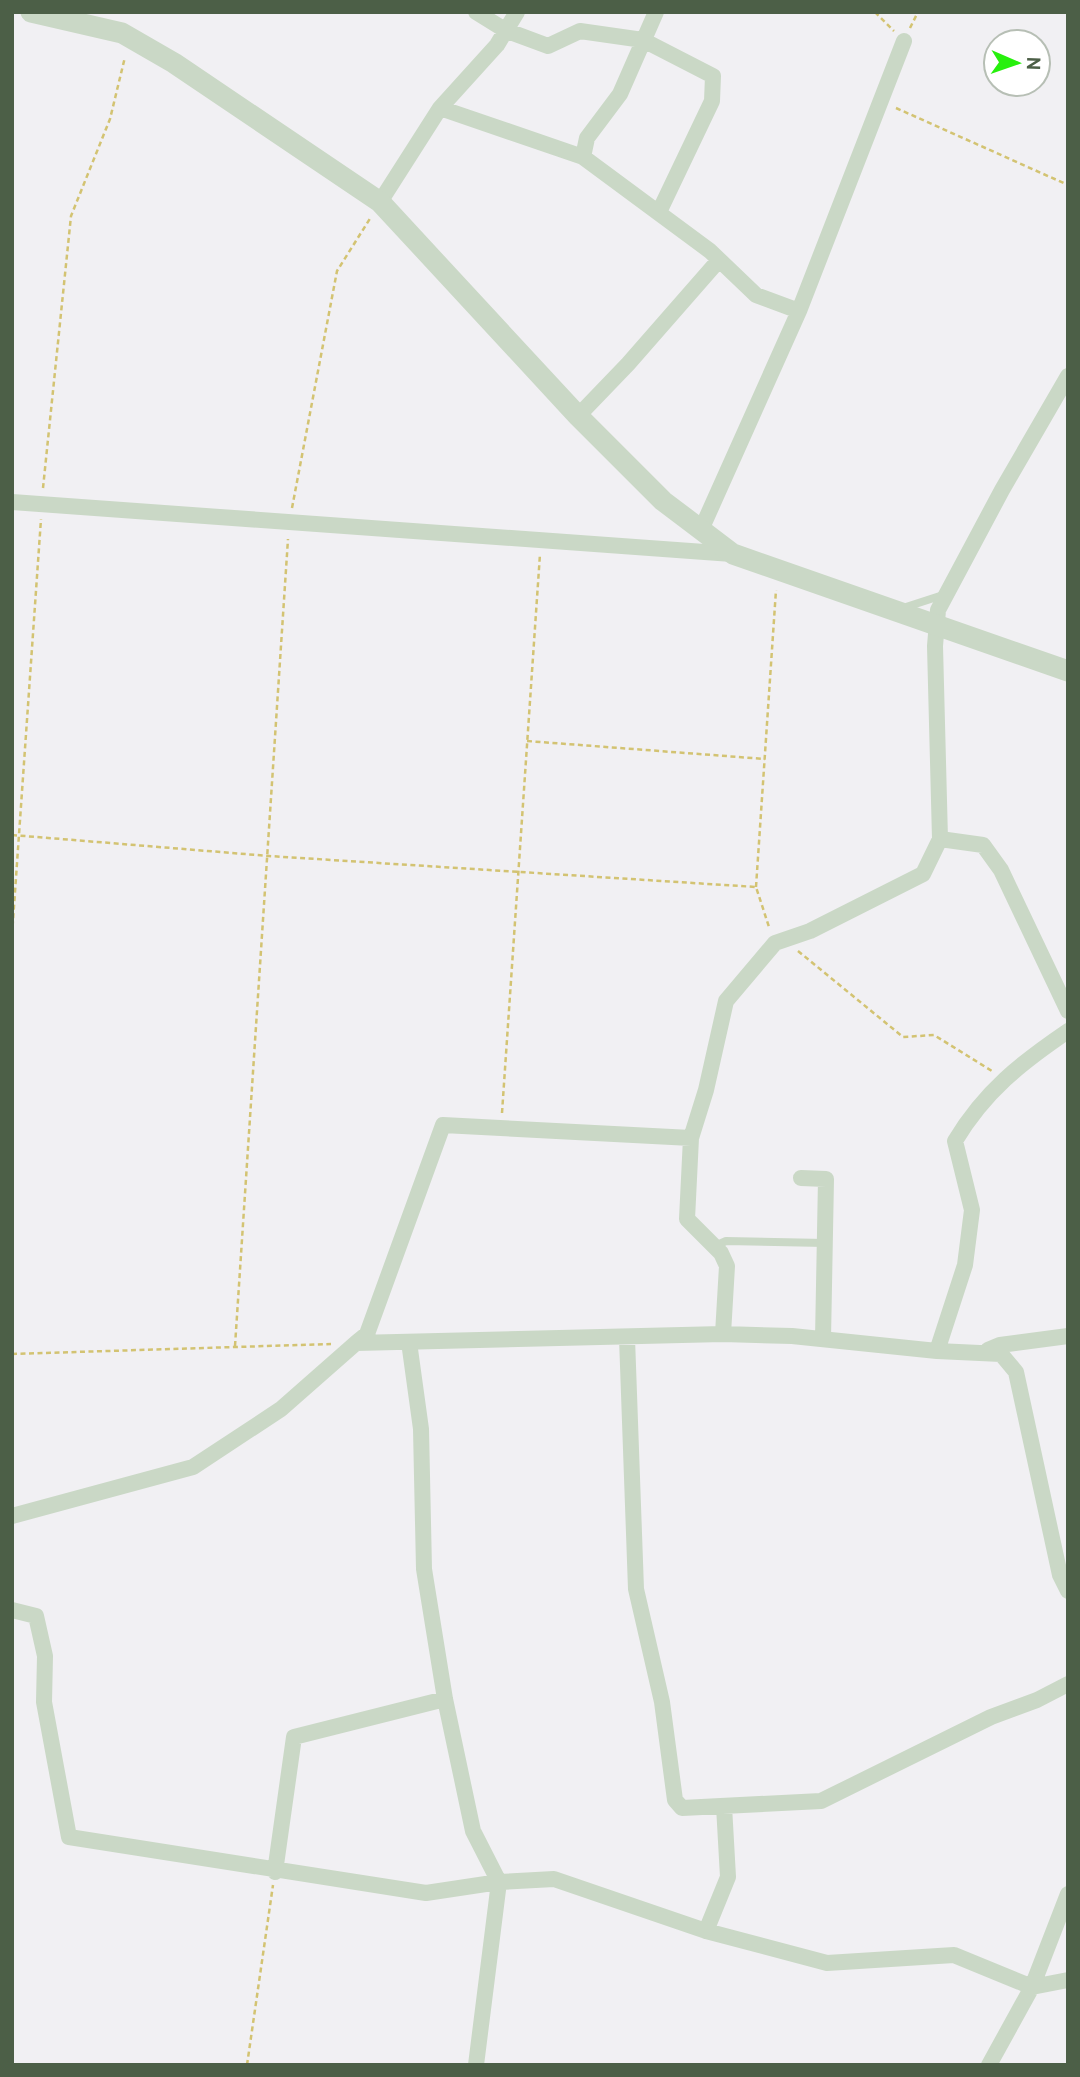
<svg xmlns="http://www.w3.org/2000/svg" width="1080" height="2077" viewBox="0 0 1080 2077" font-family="Overpass,sans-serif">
  <rect width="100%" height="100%" fill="#f1f0f3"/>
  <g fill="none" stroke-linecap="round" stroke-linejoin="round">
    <!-- path -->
    <path stroke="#d3c372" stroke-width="2.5" stroke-dasharray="5 3.5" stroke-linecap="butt" d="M875 12 894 31
      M910 28 918 12
      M896 108 1068 185
      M43 488 71 216 110 119 125 57
      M292 508 337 271 371 217
      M527 741 765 759
      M12 835 269 856 756 887 769 927
      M756 887 776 590
      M12 935 41 519
      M798 951 903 1037 934 1035 992 1071
      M502 1113 540 554
      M235 1346 288 539
      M12 1354 331 1344
      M247 2065 273 1885"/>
    <!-- service -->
    <path stroke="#cad8c6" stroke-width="8" d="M906 607 943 595
      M715 1246 726 1241 825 1243"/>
    <!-- minor -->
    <path stroke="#cad8c6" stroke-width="16" d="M476 12 505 30 548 46 580 31 643 40 713 76 712 101 659 212
      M656 12 620 94 587 138 583 157 710 251 756 295 799 311
      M440 108 583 157
      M380 202 440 108 497 45 517 12
      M578 416 628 364 719 260
      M12 502 732 554
      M701 530 799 311 904 41
      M940 839 983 845 1001 870 1068 1011
      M801 1178 826 1179 823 1339
      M723 1334 727 1266 721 1253 687 1219 691 1138 706 1090 726 1001 775 943 810 931 923 874 940 839 935 646 938 610 1002 490 1068 376
      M627 1338 636 1589 662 1702 675 1800 682 1808 821 1801 991 1717 1037 1700 1068 1684
      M409 1342 421 1429 424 1569 445 1699 473 1831 499 1882 476 2065
      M356 1343 723 1334 792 1336 937 1351 1001 1354 1016 1372 1060 1575 1068 1591
      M988 1350 1000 1345 1068 1336
      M937 1351 965 1265 972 1210 955 1141C985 1091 1021 1063 1068 1031
      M12 1516 193 1467 281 1409 356 1343 367 1334 443 1125 691 1138
      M12 1610 36 1616 45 1656 44 1702 69 1837 426 1893 499 1882 554 1879 706 1931 827 1963 954 1955 1032 1987 1068 1980
      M275 1872 294 1737 445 1699
      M706 1931 728 1877 724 1806
      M989 2065 1032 1987 1068 1894"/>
    <!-- tertiary -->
    <path stroke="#cad8c6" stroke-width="21" d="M31 12 122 33 174 63 380 202 578 416 663 501 733 554 1068 671"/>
  </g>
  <!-- border -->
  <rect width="1080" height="2077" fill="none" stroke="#4c5f47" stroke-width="28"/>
  <!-- north arrow -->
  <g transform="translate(1017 63) rotate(92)"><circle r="33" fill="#ffffff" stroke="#b7bfb5" stroke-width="2"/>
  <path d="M0-5L12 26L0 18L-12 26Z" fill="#27f00d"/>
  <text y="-10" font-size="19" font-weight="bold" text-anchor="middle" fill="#4c5f47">N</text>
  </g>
</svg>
